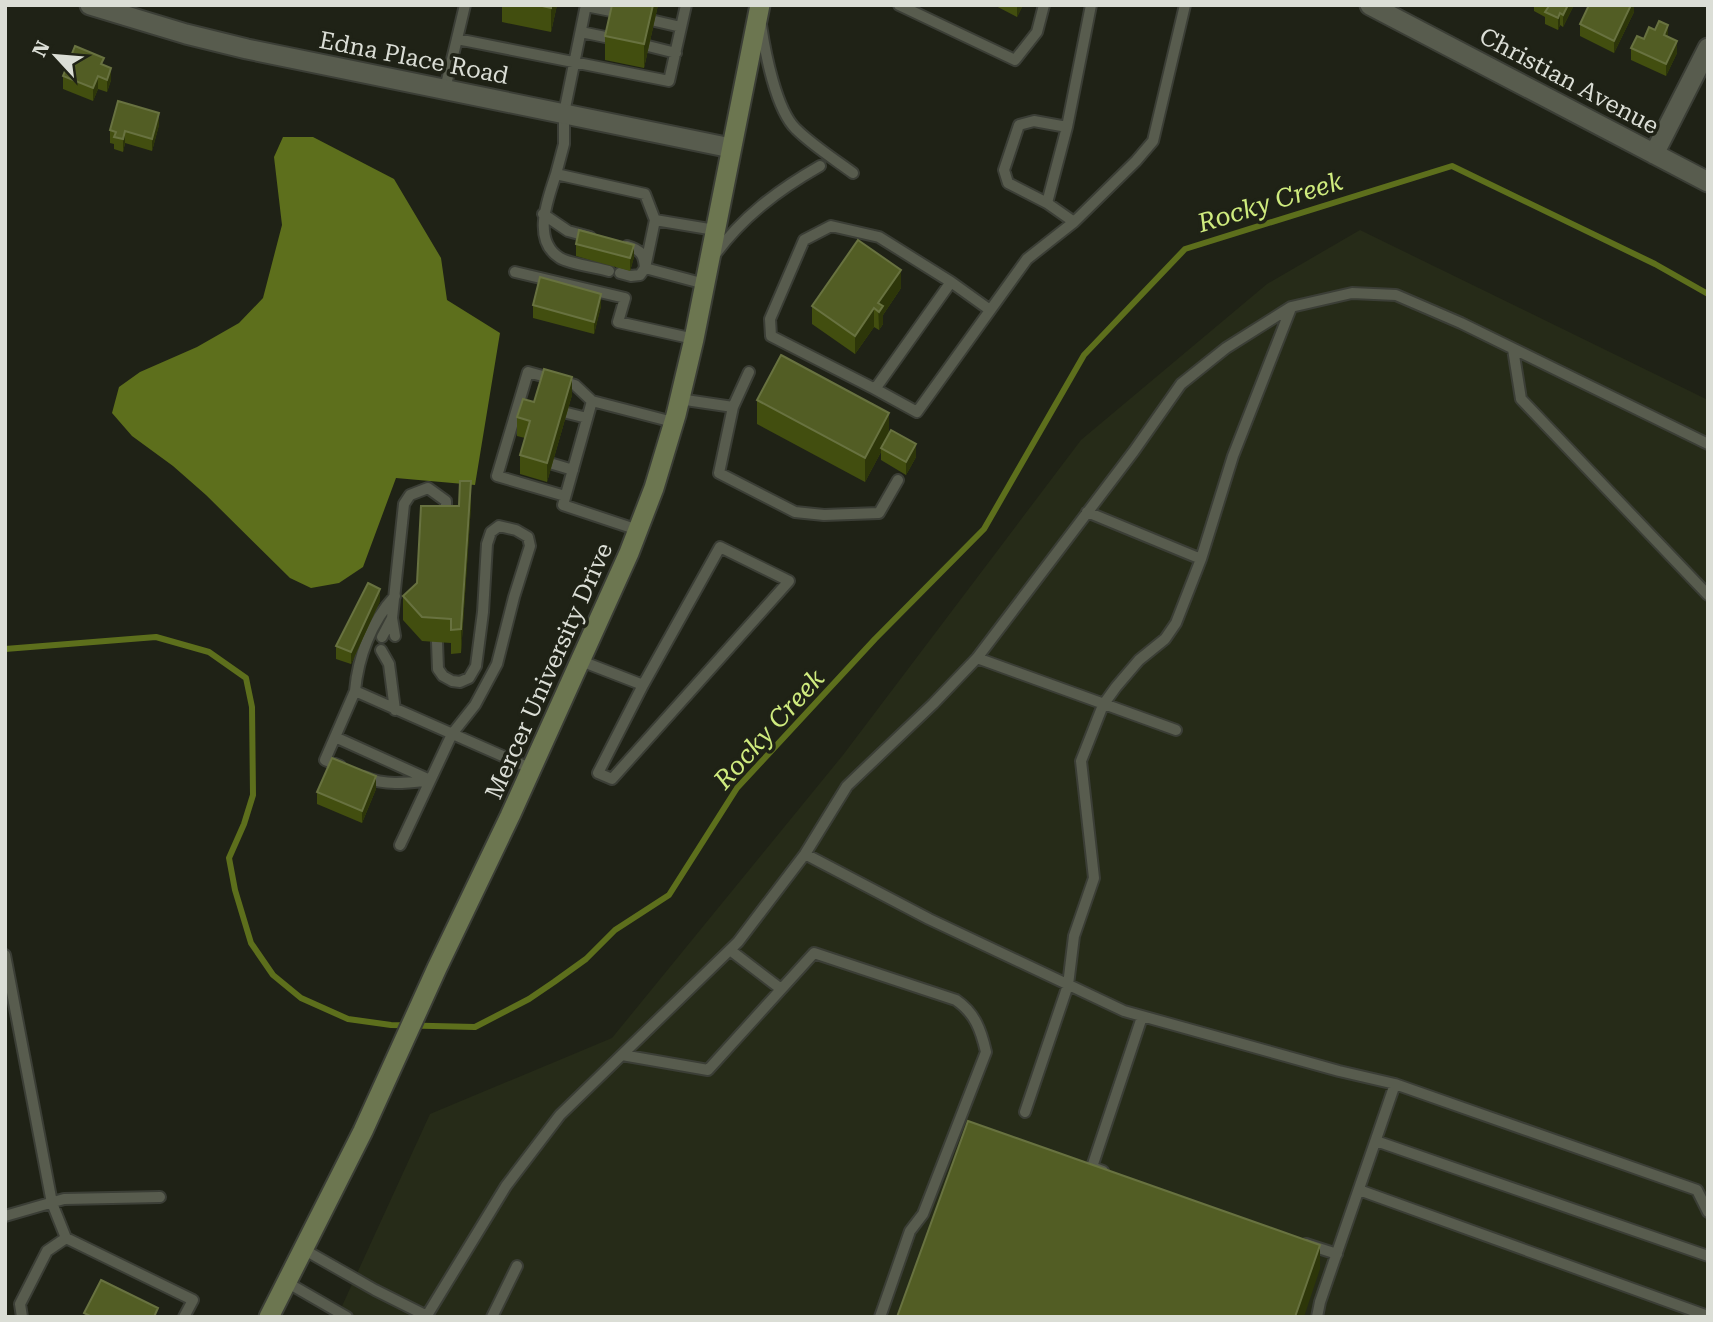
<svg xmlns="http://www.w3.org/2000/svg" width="1713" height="1322" viewBox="0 0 1713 1322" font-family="'Roboto Serif',serif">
  <rect width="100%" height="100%" fill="#1f2216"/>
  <!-- built -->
  <path fill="#262b18" d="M1360 230 1708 400V1317H337L430 1114 612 1038 843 755 1081 440 1267 284Z"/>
  <!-- water -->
  <path fill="#5d6f1c" d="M283 137H313L394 179 441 258 447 300 500 333 475 485 396 478 363 567 339 583 311 588 290 578 206 495 173 466 132 436 112 413 119 387 140 372 197 347 239 323 263 298 282 225 274 157Z"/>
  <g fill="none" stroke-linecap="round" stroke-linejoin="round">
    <!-- stream -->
    <path stroke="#5d6f1c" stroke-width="6" d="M5 649 156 637 209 652 246 678 252 707 253 795 244 824 229 858 235 890 251 943 273 975 301 998 348 1019 391 1025 475 1027 529 999 554 982 586 959 615 930 669 895 737 788 875 639 984 529 1084 355 1185 249 1452 166 1655 264 1708 294"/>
    <!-- service casing -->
    <g stroke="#3b3e36" stroke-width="14">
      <path id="service" d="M586 5 564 113V144L556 174 645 194 655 220 645 268 640 275 631 276 620 273
        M899 5 1015 60 1037 32 1044 5
        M586 6 616 12
        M655 21 681 27
        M761 25C765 52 776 110 796 129 812 145 834 159 853 173
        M581 32 610 38
        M457 39 669 81 686 5
        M648 46 676 53
        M445 89 465 5
        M1067 127 1034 121 1019 125 1004 170 1008 183 1047 203 1074 222 1136 161 1153 141 1185 5
        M556 174C548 199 531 240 560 258 570 264 596 267 609 271
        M1047 203 1067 127 1091 5
        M543 214 568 231 590 237
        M655 220 715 230
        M627 246C641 250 644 254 645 268L705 284
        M714 256C742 217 778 190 820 166
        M515 272 625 298 618 322 694 339
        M951 282 990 310
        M1513 349 1521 399 1708 595
        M875 389 771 336 770 319 804 240 831 226 879 237 951 282 875 389 917 412 1027 259 1074 222
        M679 399 733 407 749 372
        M733 407 719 473 795 512 824 515 879 513 898 480
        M567 413 587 418
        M553 464 573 470
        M565 496 497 476 528 372 575 385 592 401
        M1087 512 1201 559
        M638 530 563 505 592 401 673 422
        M395 636 392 618 404 504 410 495 428 488 446 501V520
        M382 637 392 618
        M381 650 389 664 395 710
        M977 658 1176 730
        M581 661 643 685 598 773 612 779 789 581 720 547 643 685
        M355 691C358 657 371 622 395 596
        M335 737 430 780
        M340 766 325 760 355 691 532 769
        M364 777C387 786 406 783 430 780
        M400 845 452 734 475 705 497 664 514 597 530 546 528 537 516 530 499 526 491 532 487 544 483 612 476 666 469 678 460 682 452 681 443 676 438 669 437 642
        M805 854 929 919 1124 1011 1339 1071 1395 1084 1697 1190 1708 1212
        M730 950 781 989
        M5 955 52 1203 66 1238 193 1300 184 1317
        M622 1055 708 1070 814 953 956 1000C975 1013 981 1030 986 1052L923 1214 910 1231 880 1317
        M1025 1112 1068 985 1074 936 1094 878 1081 761 1103 705 1116 687 1139 660 1165 639 1176 623 1201 559 1233 456 1291 308
        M1376 1141 1708 1256
        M1103 1171 1092 1167 1142 1017
        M1359 1190 1708 1316
        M5 1216 64 1199 160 1197
        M1306 1244 1337 1254
        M303 1249 375 1290 427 1316
        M288 1283 347 1317
        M22 1317 20 1304 47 1251 66 1238
        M426 1317 506 1186 560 1115 738 942 805 854 847 786 933 704 977 658 1134 451 1181 384 1226 348 1291 307 1352 293 1396 295 1461 323 1708 444
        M492 1317 517 1266
        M1317 1317 1320 1302 1395 1084"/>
    </g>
    <!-- minor casing -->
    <g stroke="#3b3e36" stroke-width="23">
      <path id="minor" d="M1370 5 1708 182
        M1654 154 1708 48"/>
    </g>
    <!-- tertiary casing -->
    <g stroke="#3b3e36" stroke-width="23">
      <path id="tertiary" d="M90 5 186 34 247 49 731 148"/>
    </g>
    <!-- secondary casing -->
    <g stroke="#3b3e36" stroke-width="23">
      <path id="secondary" d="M269 1317 363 1131 437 968 510 816 629 553 654 488 676 415 694 339 760 5"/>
    </g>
    <!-- service -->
    <use href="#service" stroke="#585c4e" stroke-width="10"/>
    <!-- minor -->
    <use href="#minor" stroke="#585c4e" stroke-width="19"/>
    <!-- tertiary -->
    <use href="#tertiary" stroke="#585c4e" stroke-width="19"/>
    <!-- secondary -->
    <use href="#secondary" stroke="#6c7650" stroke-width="19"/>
  </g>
  <!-- wall -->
  <path fill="#424e0f" d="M502 5H557L551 32 502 22Z
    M658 5 644 68 605 60V36Z
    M994 5H1023L1017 17Z
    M1534 5H1574L1563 27 1560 25 1558 30 1545 24V17L1534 11Z
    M1634 5V12L1614 53 1580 36V24Z
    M1668 37 1677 53 1666 76 1631 60V48L1644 39Z
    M104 65 111 80 107 92 98 89 93 101 63 89V76Z
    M159 125 152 151 125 143 123 152 114 149V144L110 143V130Z
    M576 244 634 257 630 271 576 256Z
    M901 288 883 315V324L879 330 874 327 855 354 812 324V306Z
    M533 305 601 306 594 334 533 318Z
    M572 395 547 482 520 474V455L525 438 517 436V417L534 402Z
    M757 400 889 434 916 457 906 475 881 460V452L865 482 757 424Z
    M471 505 461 653 451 654V643L422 641 403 620V596L417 583 459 506Z
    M380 601 351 664 336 659V646Z
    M376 789 362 823 317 804V792Z"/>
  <!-- shaded-wall -->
  <path fill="#2d3609" d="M551 5H557L551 32Z
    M653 5H658L644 68V44Z
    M1017 5H1023L1017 17Z
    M1568 5H1574L1563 27V15Z
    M1631 5H1634V12L1614 53V41Z
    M1560 13V25L1558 30V18Z
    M1668 25V37L1664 35Z
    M1677 41V53L1666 76V64Z
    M111 68V80L107 92V80Z
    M98 76V89L93 101V88Z
    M159 113V125L152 151V139Z
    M125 131V143L123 152V139Z
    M634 245V257L630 271V258Z
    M901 270V288L883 315V324L879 330 878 303Z
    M601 294V306L594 334V322Z
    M874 308V327L855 354V336Z
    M572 377V395L547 482V463Z
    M889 413V437L881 448V452L865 482V458Z
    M916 444V457L906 475V462Z
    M471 481V505L461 653V629Z
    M380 589V601L351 664V652Z
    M376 776V789L362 823V811Z
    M1320 1245V1269L1304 1317H1295Z"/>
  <!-- building -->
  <path fill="#525d24" stroke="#687240" stroke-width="2" d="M538 5H551V8Z
    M612 5H653L644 44 605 36Z
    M1547 5H1568L1563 15 1560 13 1558 18 1545 12 1549 6Z
    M1589 5H1631L1614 41 1580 24Z
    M1659 21 1668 25 1664 35 1677 41 1666 64 1631 48 1637 36 1644 39 1649 27 1655 30Z
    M75 46 104 58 101 64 111 68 107 80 98 76 93 88 63 76Z
    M118 101 159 113 152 139 125 131 123 139 114 137 116 132 110 130Z
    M579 230 634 245 630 258 576 244Z
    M858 240 901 270 878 303 883 306 879 312 874 308 855 336 812 306Z
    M540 277 601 294 594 322 533 305Z
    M781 355 889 413 865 458 757 400Z
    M544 369 572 377 547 463 520 455 530 421 517 417 523 399 534 402Z
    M891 430 916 444 906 462 881 448Z
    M460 481H471L461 629 451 630V619L422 617 403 596 417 583 421 506H459Z
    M368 583 380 589 351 652 336 646Z
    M332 758 376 776 362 811 317 792Z
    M968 1121 1320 1245 1295 1317H897Z
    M101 1280 158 1308 154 1317H92L84 1313Z"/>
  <g text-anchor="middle" stroke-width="7" stroke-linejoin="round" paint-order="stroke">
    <!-- street labels -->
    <g font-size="24" fill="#dbded6" stroke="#1f2216">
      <text transform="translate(414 58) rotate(11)" y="8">Edna Place Road</text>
      <text transform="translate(1569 81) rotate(28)" y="8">Christian Avenue</text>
      <text transform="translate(549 671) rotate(-66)" y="8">Mercer University Drive</text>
    </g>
    <!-- water labels -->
    <g font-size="26" font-style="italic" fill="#cfeb7e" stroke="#1f2216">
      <text transform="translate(1270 202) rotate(-17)" y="9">Rocky Creek</text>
      <text transform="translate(769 729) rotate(-48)" y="9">Rocky Creek</text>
    </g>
  </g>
  <!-- border -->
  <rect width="1713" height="1322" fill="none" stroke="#dbded6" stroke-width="14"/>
  <!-- north arrow -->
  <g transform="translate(56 56) rotate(296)" stroke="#1f2216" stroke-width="5" paint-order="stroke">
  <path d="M0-5L12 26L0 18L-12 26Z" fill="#dbded6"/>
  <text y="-10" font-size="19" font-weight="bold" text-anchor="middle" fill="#dbded6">N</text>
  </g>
</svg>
